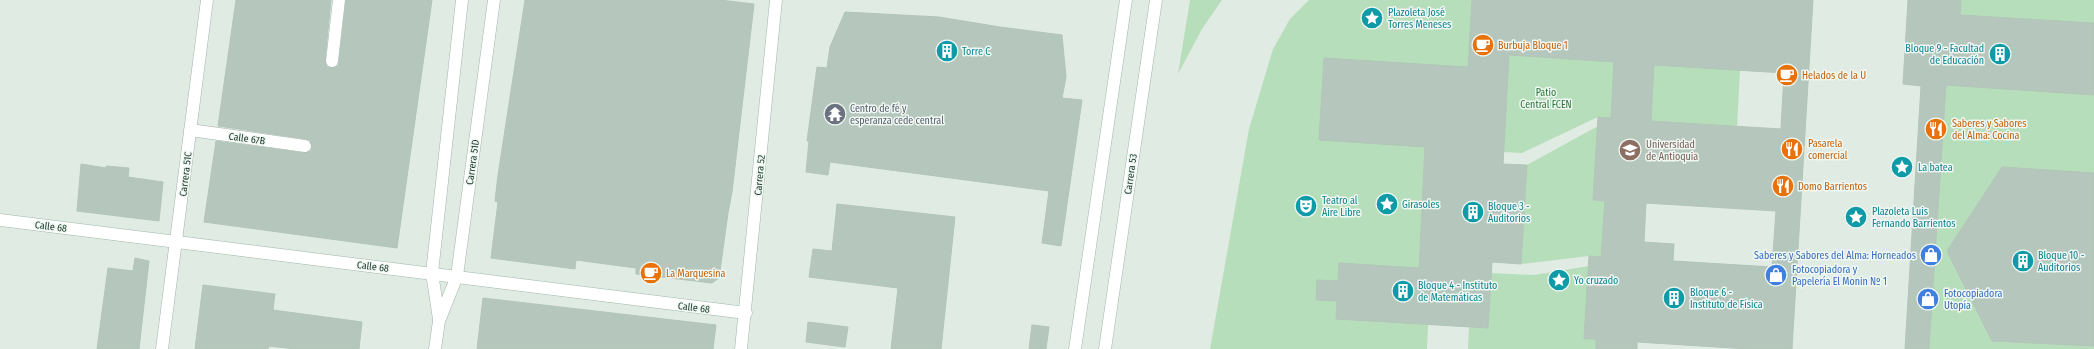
<svg xmlns="http://www.w3.org/2000/svg" width="2094" height="349" viewBox="0 0 2094 349" font-family="'Fira Sans Condensed',sans-serif">
  <rect width="100%" height="100%" fill="#e0ebe4"/>
  <!-- green -->
  <path fill="#b7deba" d="M1190 0H1222L1202 29 1178 74Z
    M1309 0H1472L1468 67 1425 159 1419 259 1428 325 1427 349H1210L1249 129 1273 49 1290 19Z
    M1961 0H2094V349H1929L1946 85Z
    M1509 55 1614 62 1611 118 1598 117 1522 153 1503 152Z
    M1654 65 1740 70 1737 127 1651 121Z
    M1598 126 1593 200 1605 201 1601 257 1589 256 1521 264 1527 165Z
    M1589 266 1585 339H1596V349H1468L1469 327 1488 328 1491 273 1534 275Z"/>
  <!-- building -->
  <path fill="#b5c6bc" stroke="#b2c5b9" fill-rule="evenodd" d="M236 0H331L325 60 327 67 332 68 338 66 339 62 346 0H432L397 248 204 222 216 141 304 153 311 151 312 147 310 140 306 139 218 126Z
    M525 0H720L754 4 732 192 728 213 719 278 712 283 636 274V268L576 260 575 269 491 258 498 202 495 201 498 175Z
    M1472 0H1813L1792 349H1748L1637 342V349H1596V339H1584L1589 256 1601 257 1603 228 1605 201 1593 200 1598 117 1611 118 1614 62 1509 55 1503 164 1527 165 1521 264 1492 262 1488 328 1336 319 1337 301 1316 300 1317 280 1338 281 1339 263 1419 268 1425 147 1319 140 1324 58 1468 67ZM1654 65 1784 73 1781 129 1651 121ZM1646 203 1776 211 1772 267 1673 261 1674 244 1644 242Z
    M1908 0H1961L1960 15 2094 23V95L1946 85 1929 349H1905L1921 86 1903 84Z
    M845 12 939 17 1000 27 1062 35 1066 77 1062 98 1082 100 1061 246 1042 243 1049 191 830 162 828 175 806 172 809 141H807L817 67 827 68 830 47Z
    M81 164 106 168V166L129 168 128 177 163 182 159 221 77 211Z
    M2002 167 2094 173V346L1992 341 1947 251Z
    M837 204 955 217 941 349H891L898 288 809 277 813 249 832 251Z
    M135 258 149 261 139 349H97L108 268 133 271Z
    M203 285 275 294 273 310 362 322 359 349H295L269 346 268 349H195Z
    M483 298 716 325 713 349H477Z
    M808 322 848 327 845 347 806 342Z
    M1032 325 1049 327 1046 349H1029Z"/>
  <g fill="none" stroke-linecap="round" stroke-linejoin="round">
    <!-- street casing -->
    <g stroke="#a3b3aa" stroke-width="13">
      <path id="street" d="M332 61 339 0
        M190 130 305 146
        M439 319 432 273 462 0
        M162 349 207 0
        M435 349 439 321 457 276 494 0"/>
    </g>
    <!-- secondary casing -->
    <g stroke="#9eb8a9" stroke-width="13">
      <path id="secondary" d="M0 220 746 313
        M741 349 776 0
        M1075 349 1126 0
        M1105 349 1156 0"/>
    </g>
    <!-- street -->
    <use href="#street" stroke="#fff" stroke-width="12"/>
    <!-- secondary -->
    <use href="#secondary" stroke="#fff" stroke-width="12"/>
  </g>
  <!-- icons -->
  <defs>
    <g id="sight-disc" transform="scale(1.15)"><circle r="9.5" fill="#0f9aa8" stroke="#f0f8f3"/><path d="M0-6L1.8-2.2L6-1.7L2.9 1.2L3.7 5.4L0 3.3L-3.7 5.4L-2.9 1.2L-6-1.7L-1.8-2.2Z" fill="#fff"/></g>
    <g id="cafe-disc" transform="scale(1.15)"><circle r="9.5" fill="#e8710a" stroke="#f0f8f3"/><path d="M-5.5-4.5H6V0H3Q3 3.5 0 3.5H-2.5Q-5.5 3.5-5.5 0ZM3-3.2v2h1.7v-2ZM-6 4.5H4V6H-6Z" fill="#fff"/></g>
    <g id="building-disc" transform="scale(1.15)"><circle r="9.5" fill="#0f9aa8" stroke="#f0f8f3"/><path d="M-4-6H4V6H1V3H-1V6H-4ZM-2.5-4.3h1.7v1.8h-1.7ZM.8-4.3h1.7v1.8H.8ZM-2.5-1h1.7V.8h-1.7ZM.8-1h1.7V.8H.8Z" fill="#fff"/></g>
    <g id="temple-disc" transform="scale(1.15)"><circle r="9.5" fill="#6b7280" stroke="#f0f8f3"/><path d="M0-6L5-2H3V0L6.5 2.5H4V6H1.5V3h-3V6H-4V2.5H-6.5L-3 0V-2H-5Z" fill="#fff"/></g>
    <g id="restaurant-disc" transform="scale(1.15)"><circle r="9.5" fill="#e8710a" stroke="#f0f8f3"/><path d="M-5-6h1v4h1v-4h1v4h1v-4h1v5L-1.5 .5V6h-2V.5L-5-1ZM5-6V6H3V1.5H1.5Q1.5-4 5-6Z" fill="#fff"/></g>
    <g id="university-disc" transform="scale(1.15)"><circle r="9.5" fill="#8d6e63" stroke="#f0f8f3"/><path d="M0-5L7-2L0 1L-7-2ZM-4 1L0 2.5L4 1V4Q0 6-4 4Z" fill="#fff"/></g>
    <g id="theatre-disc" transform="scale(1.15)"><circle r="9.5" fill="#0f9aa8" stroke="#f0f8f3"/><path d="M-5-5.5Q0-4 5-5.5V0Q5 5 0 6Q-5 5-5 0ZM-3.3-2.5H-1v1.5H-3.3ZM1-2.5H3.3v1.5H1ZM-2.8 1Q0 5.5 2.8 1Z" fill="#fff"/></g>
    <g id="shop-disc" transform="scale(1.15)"><circle r="9.5" fill="#3f7fe0" stroke="#f0f8f3"/><path d="M-5-2.5h2.3a2.7 3.5 0 0 1 5.4 0H5L5.5 6h-11ZM-1.5-2.5h3a1.5 2.3 0 0 0-3 0Z" fill="#fff"/></g>
  </defs>
  <g fill-rule="evenodd">
    <use href="#sight-disc" x="1372" y="18"/>
    <use href="#cafe-disc" x="1483" y="45"/>
    <use href="#building-disc" x="947" y="51"/>
    <use href="#building-disc" x="2000" y="54"/>
    <use href="#cafe-disc" x="1787" y="75"/>
    <use href="#temple-disc" x="835" y="114"/>
    <use href="#restaurant-disc" x="1936" y="129"/>
    <use href="#restaurant-disc" x="1792" y="149"/>
    <use href="#university-disc" x="1630" y="150"/>
    <use href="#sight-disc" x="1902" y="167"/>
    <use href="#restaurant-disc" x="1783" y="186"/>
    <use href="#sight-disc" x="1387" y="204"/>
    <use href="#theatre-disc" x="1306" y="206"/>
    <use href="#building-disc" x="1473" y="212"/>
    <use href="#sight-disc" x="1856" y="217"/>
    <use href="#shop-disc" x="1931" y="255"/>
    <use href="#building-disc" x="2023" y="261"/>
    <use href="#cafe-disc" x="651" y="273"/>
    <use href="#shop-disc" x="1776" y="275"/>
    <use href="#sight-disc" x="1559" y="280"/>
    <use href="#building-disc" x="1403" y="291"/>
    <use href="#building-disc" x="1674" y="298"/>
    <use href="#shop-disc" x="1928" y="299"/>
  </g>
  <g text-anchor="middle" stroke-width="3" stroke-linejoin="round" paint-order="stroke">
    <!-- culture labels -->
    <g font-size="10" fill="#0d838f" stroke="#f0f8f3" text-anchor="start">
      <text x="1388" y="16">Plazoleta José<tspan x="1388" dy="12">Torres Meneses</tspan></text>
      <text x="1984" y="52" text-anchor="end">Bloque 9 - Facultad<tspan x="1984" dy="12">de Educación</tspan></text>
      <text x="962" y="55">Torre C</text>
      <text x="1918" y="171">La batea</text>
      <text x="1322" y="204">Teatro al<tspan x="1322" dy="12">Aire Libre</tspan></text>
      <text x="1402" y="208">Girasoles</text>
      <text x="1488" y="210">Bloque 3 -<tspan x="1488" dy="12">Auditorios</tspan></text>
      <text x="1872" y="215">Plazoleta Luis<tspan x="1872" dy="12">Fernando Barrientos</tspan></text>
      <text x="2038" y="259">Bloque 10 -<tspan x="2038" dy="12">Auditorios</tspan></text>
      <text x="1574" y="284">Yo cruzado</text>
      <text x="1418" y="289">Bloque 4 - Instituto<tspan x="1418" dy="12">de Matemáticas</tspan></text>
      <text x="1690" y="296">Bloque 6 -<tspan x="1690" dy="12">Instituto de Física</tspan></text>
    </g>
    <!-- food labels -->
    <g font-size="10" fill="#c56008" stroke="#f0f8f3" text-anchor="start">
      <text x="1498" y="49">Burbuja Bloque 1</text>
      <text x="1802" y="79">Helados de la U</text>
      <text x="1952" y="127">Saberes y Sabores<tspan x="1952" dy="12">del Alma: Cocina</tspan></text>
      <text x="1808" y="147">Pasarela<tspan x="1808" dy="12">comercial</tspan></text>
      <text x="1798" y="190">Domo Barrientos</text>
      <text x="666" y="277">La Marquesina</text>
    </g>
    <!-- park labels -->
    <g font-size="10" fill="#287536" stroke="#f0f8f3">
      <text x="1546" y="96">Patio<tspan x="1546" dy="12">Central FCEN</tspan></text>
    </g>
    <!-- worship labels -->
    <g font-size="10" fill="#5b616d" stroke="#f0f8f3" text-anchor="start">
      <text x="850" y="112">Centro de fé y<tspan x="850" dy="12">esperanza cede central</tspan></text>
    </g>
    <!-- street labels -->
    <g font-size="10" fill="#203c2f" stroke="#f0f8f3">
      <text transform="translate(247 138) rotate(8)" y="4">Calle 67B</text>
      <text transform="translate(472 162) rotate(-82)" y="4">Carrera 51D</text>
      <text transform="translate(185 174) rotate(-83)" y="4">Carrera 51C</text>
      <text transform="translate(1130 174) rotate(-82)" y="4">Carrera 53</text>
      <text transform="translate(759 175) rotate(-85)" y="4">Carrera 52</text>
      <text transform="translate(51 226) rotate(7)" y="4">Calle 68</text>
      <text transform="translate(373 266) rotate(7)" y="4">Calle 68</text>
      <text transform="translate(694 307) rotate(7)" y="4">Calle 68</text>
    </g>
    <!-- education labels -->
    <g font-size="10" fill="#785e54" stroke="#f0f8f3" text-anchor="start">
      <text x="1646" y="148">Universidad<tspan x="1646" dy="12">de Antioquia</tspan></text>
    </g>
    <!-- shop labels -->
    <g font-size="10" fill="#366cbe" stroke="#f0f8f3" text-anchor="start">
      <text x="1916" y="259" text-anchor="end">Saberes y Sabores del Alma: Horneados</text>
      <text x="1792" y="273">Fotocopiadora y<tspan x="1792" dy="12">Papelería El Monin Nº 1</tspan></text>
      <text x="1944" y="297">Fotocopiadora<tspan x="1944" dy="12">Utopía</tspan></text>
    </g>
  </g>
</svg>
